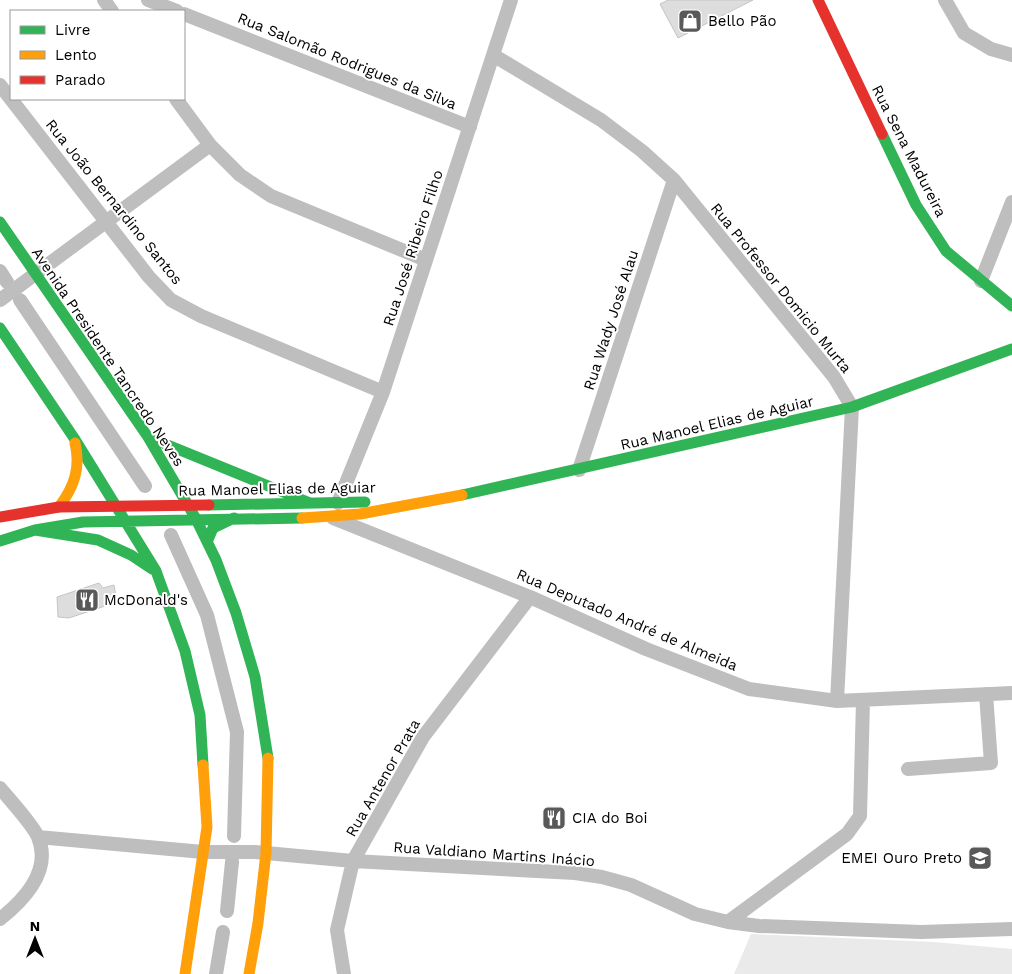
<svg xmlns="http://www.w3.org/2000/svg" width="1012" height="974" viewBox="0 0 1012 974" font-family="'Work Sans',sans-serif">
  <rect width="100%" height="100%" fill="#fff"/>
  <!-- green -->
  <path fill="#eaeaea" d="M751 934 934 942 1012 949V974H734Z"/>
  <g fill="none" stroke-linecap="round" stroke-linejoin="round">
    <!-- canal -->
    <path stroke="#bcbcbc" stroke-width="14" d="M0 271 7 282
      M20 300 145 486
      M171 535 207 615 237 732 234 836
      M227 911 232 862
      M216 974 223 932"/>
  </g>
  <!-- building -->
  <path fill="#ddd" stroke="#c5c5c5" d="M668 0H753L678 38 660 4Z
    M99 583 103 588 114 585 117 602 69 618 58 617 57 597Z"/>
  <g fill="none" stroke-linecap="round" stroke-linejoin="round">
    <!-- street -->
    <path stroke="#bebebe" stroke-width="14" d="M104 0 112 11
      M148 0 177 11
      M945 0 964 33 991 49 1012 55
      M184 14 470 127
      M493 55 601 120 642 151 674 180 834 377 852 407 837 701
      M0 85 149 277 171 300 201 316 383 392
      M176 99 210 145 240 175 271 196 426 260
      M981 281 1012 202
      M0 300 210 145
      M579 470 674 180
      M338 503 383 392 511 0
      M333 518 530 597 646 649 749 689 837 701 1012 693
      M908 769 991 763 986 694
      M0 788C10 800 33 825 38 837 52 870 24 900 0 919
      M38 837 203 852H255L353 861 575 873 602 877 631 885 695 914 728 922 759 926 921 932 1012 929
      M728 922 847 834 860 816 863 701
      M344 974 337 930 353 861 423 737 530 597"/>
    <!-- fast -->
    <path stroke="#30b455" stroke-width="11" d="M882 134 916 205 946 251 1012 306
      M0 222 148 437 196 519 216 560 236 613 255 677 268 758
      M0 328 74 438 156 571 185 651 200 715 203 765
      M148 437 310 503
      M462 495 852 407 1012 349
      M209 505 365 502
      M35 530 98 540 131 555 152 569
      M0 541 35 530 83 522 302 518
      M207 542 213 528 234 518"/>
    <!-- slow -->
    <path stroke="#ff9f0a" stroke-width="11" d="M59 507C74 487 81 468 75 443
      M302 518 360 514 462 495
      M185 974 207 827 203 765
      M249 974 258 923 266 853 268 758"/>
    <!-- jam -->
    <path stroke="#e5322d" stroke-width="11" d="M818 0 882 134
      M0 517 59 507 209 505"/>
  </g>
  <!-- icons -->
  <defs>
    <g id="shop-square" transform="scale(1.25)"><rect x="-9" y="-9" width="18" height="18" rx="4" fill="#595959" stroke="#fff"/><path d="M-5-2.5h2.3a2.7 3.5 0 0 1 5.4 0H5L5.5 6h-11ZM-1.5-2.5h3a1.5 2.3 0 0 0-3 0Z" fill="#fff"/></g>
    <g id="restaurant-square" transform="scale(1.25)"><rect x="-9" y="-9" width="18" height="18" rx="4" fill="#595959" stroke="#fff"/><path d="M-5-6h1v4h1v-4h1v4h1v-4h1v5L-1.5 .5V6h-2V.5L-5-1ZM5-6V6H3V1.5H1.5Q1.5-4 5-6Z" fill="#fff"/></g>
    <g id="school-square" transform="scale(1.25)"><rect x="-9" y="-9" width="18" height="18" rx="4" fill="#595959" stroke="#fff"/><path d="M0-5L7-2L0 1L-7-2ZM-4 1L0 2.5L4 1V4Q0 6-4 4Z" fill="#fff"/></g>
  </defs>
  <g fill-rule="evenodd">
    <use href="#shop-square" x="690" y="21"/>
    <use href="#restaurant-square" x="87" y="600"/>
    <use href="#restaurant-square" x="554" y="818"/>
    <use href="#school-square" x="980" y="858"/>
  </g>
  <g text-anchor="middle" stroke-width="4" stroke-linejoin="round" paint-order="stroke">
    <!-- poi labels -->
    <g font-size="15" fill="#000" stroke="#fff" text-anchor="start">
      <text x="708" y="26">Bello Pão</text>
      <text x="104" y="605">McDonald's</text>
      <text x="572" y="823">CIA do Boi</text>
      <text x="962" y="863" text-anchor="end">EMEI Ouro Preto</text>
    </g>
    <!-- street labels -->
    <g font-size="15" fill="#000" stroke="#fff">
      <text transform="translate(347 61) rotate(22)" y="5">Rua Salomão Rodrigues da Silva</text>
      <text transform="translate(909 151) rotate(63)" y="5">Rua Sena Madureira</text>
      <text transform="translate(114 202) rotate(51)" y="5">Rua João Bernardino Santos</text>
      <text transform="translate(413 248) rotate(-72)" y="5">Rua José Ribeiro Filho</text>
      <text transform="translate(781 288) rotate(51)" y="5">Rua Professor Domicio Murta</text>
      <text transform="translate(611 320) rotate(-72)" y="5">Rua Wady José Alau</text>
      <text transform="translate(108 357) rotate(56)" y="5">Avenida Presidente Tancredo Neves</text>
      <text transform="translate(717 423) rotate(-13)" y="5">Rua Manoel Elias de Aguiar</text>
      <text transform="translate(277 489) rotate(-1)" y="5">Rua Manoel Elias de Aguiar</text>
      <text transform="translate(627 620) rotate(23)" y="5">Rua Deputado André de Almeida</text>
      <text transform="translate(383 778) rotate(-60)" y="5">Rua Antenor Prata</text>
      <text transform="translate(494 854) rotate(4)" y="5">Rua Valdiano Martins Inácio</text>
    </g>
  </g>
  <!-- legend -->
  <rect x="10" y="10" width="175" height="90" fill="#ffffff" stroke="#999999"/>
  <rect x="20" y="26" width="25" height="8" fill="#30b455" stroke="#999999"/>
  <text x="55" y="35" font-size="15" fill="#000000">Livre</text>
  <rect x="20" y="51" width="25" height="8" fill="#ff9f0a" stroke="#999999"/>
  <text x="55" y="60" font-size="15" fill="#000000">Lento</text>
  <rect x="20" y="76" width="25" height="8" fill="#e5322d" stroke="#999999"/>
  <text x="55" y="85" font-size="15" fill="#000000">Parado</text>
  <!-- north arrow -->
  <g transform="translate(35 939)" stroke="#ffffff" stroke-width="4" paint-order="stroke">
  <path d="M0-4L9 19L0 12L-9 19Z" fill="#000000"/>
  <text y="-8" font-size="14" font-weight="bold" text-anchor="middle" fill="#000000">N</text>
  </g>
</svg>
